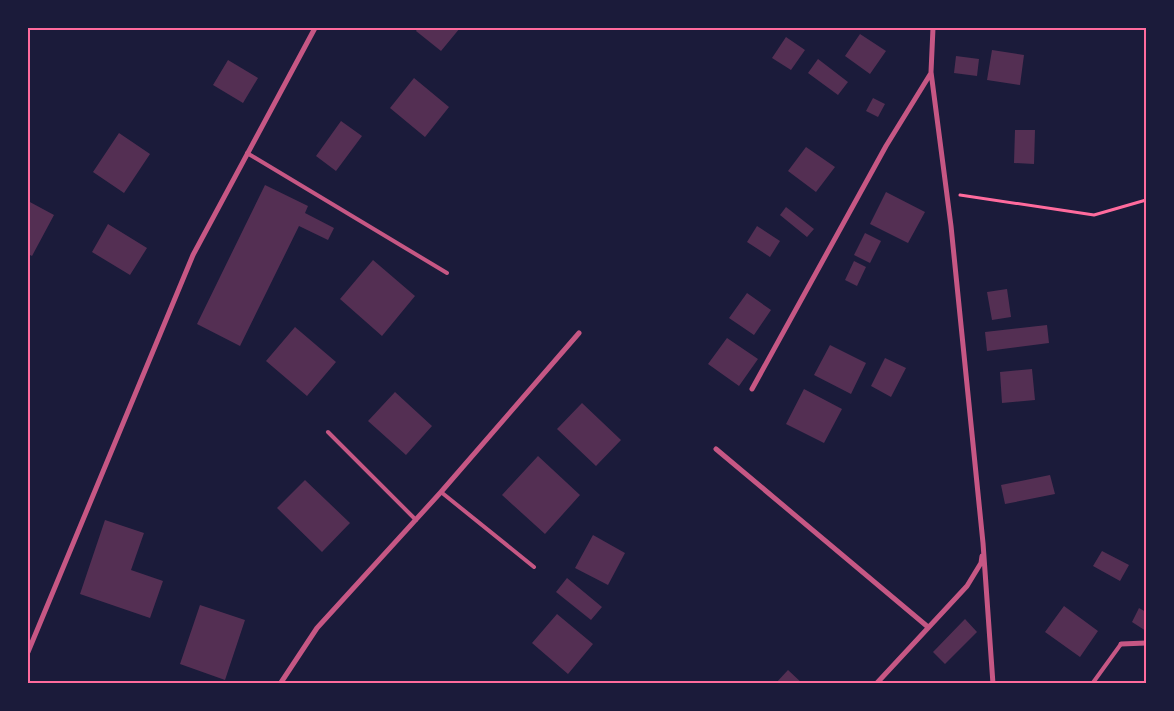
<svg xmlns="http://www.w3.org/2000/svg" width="1174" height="711" viewBox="0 0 1174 711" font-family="Roboto,sans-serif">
  <rect width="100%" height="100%" fill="#1b1b3a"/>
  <!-- building -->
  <path fill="#542f53" d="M418 28H460L441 51 416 31Z
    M860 34 886 51 870 74 845 56Z
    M786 37 805 50 791 70 772 58Z
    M992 50 1024 55 1020 85 987 80Z
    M956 56 979 59 977 76 954 73Z
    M818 59 848 82 838 95 808 73Z
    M228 60 258 78 243 103 213 85Z
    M414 78 449 107 425 137 390 108Z
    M873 98 885 104 878 117 866 111Z
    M341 121 362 136 336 171 316 156Z
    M1015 130H1035L1034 164 1014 163Z
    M119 133 150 154 124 193 93 172Z
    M806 147 835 167 816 192 788 171Z
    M265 185 308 206 305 213 334 228 328 240 299 226 240 346 197 324Z
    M886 192 925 212 908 243 870 224Z
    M28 201 54 215 32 256 28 254Z
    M786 207 814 229 807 237 780 215Z
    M108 224 147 248 130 275 92 252Z
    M757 226 780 241 770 257 747 242Z
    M865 233 881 241 870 263 854 255Z
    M373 260 415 296 382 336 340 299Z
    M854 261 866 267 857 286 845 280Z
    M1007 289 1011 317 992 320 987 292Z
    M747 293 771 310 754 335 729 318Z
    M1047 325 1049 343 987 351 985 332Z
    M295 327 336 362 307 396 266 361Z
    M727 338 758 359 739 386 708 364Z
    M830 345 866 363 851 394 814 375Z
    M885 358 906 368 891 397 871 386Z
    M1032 369 1035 400 1002 403 1000 372Z
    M804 389 842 409 824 443 786 424Z
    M395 392 432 426 406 455 368 421Z
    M582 403 621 440 596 466 557 429Z
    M538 456 580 495 545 534 502 495Z
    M1050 475 1055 494 1005 504 1001 485Z
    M305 480 350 523 322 552 277 508Z
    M105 520 144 533 131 570 163 581 150 618 80 594Z
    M593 535 625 553 608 585 575 568Z
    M1102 551 1129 565 1120 581 1093 566Z
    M567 578 602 607 591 620 556 592Z
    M200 605 245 620 225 680 180 664Z
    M1064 606 1098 631 1080 657 1045 632Z
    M1139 608 1146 612V631L1132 622Z
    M557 614 593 644 568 674 532 643Z
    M965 619 977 632 945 664 933 652Z
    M788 670 803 684H775Z"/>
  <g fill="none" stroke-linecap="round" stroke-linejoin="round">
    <!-- path -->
    <path stroke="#ff6b9d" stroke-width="3" d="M960 195 1094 215 1146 200"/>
    <!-- service -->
    <path stroke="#c65784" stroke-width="4" d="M247 153 447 273
      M328 432 416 520
      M441 492 534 567
      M1092 684 1121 644"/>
    <!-- minor -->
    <path stroke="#c65784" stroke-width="5" d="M933 28 931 72 951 226 983 543 993 684
      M752 389 886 146 931 73
      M716 449 928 627
      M1121 644 1146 643
      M28 652 193 255 315 28
      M280 684 317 628 441 492 579 333
      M876 684 967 586 981 563 982 556"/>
  </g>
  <!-- border -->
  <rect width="1174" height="711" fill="none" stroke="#1b1b3a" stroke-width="58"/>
  <rect x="29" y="29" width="1116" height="653" fill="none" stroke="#ff6b9d" stroke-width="2"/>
</svg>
